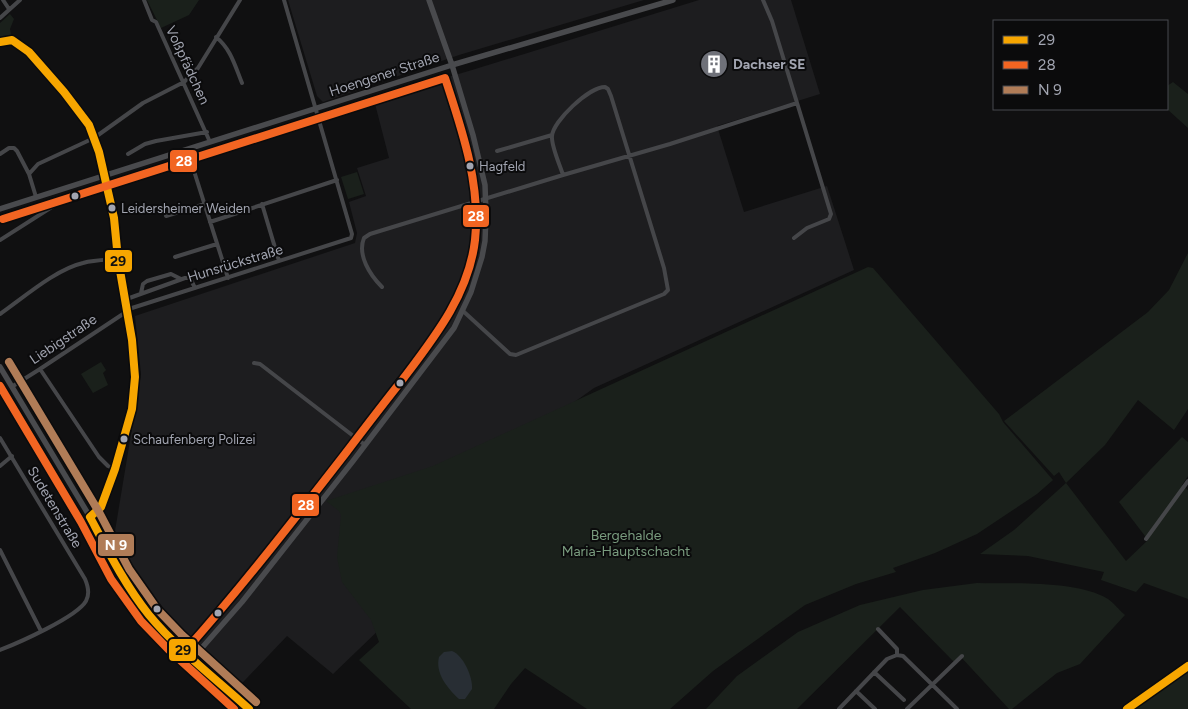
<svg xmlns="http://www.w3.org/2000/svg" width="1188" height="709" viewBox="0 0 1188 709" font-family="Figtree,sans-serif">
  <rect width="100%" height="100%" fill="#101011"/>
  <!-- built -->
  <path fill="#1d1d1f" d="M288 0H644L459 55 323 102 317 96Z
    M699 0H791L820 94 717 126 744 212 827 186 854 270 594 388 566 408 384 625 333 674 287 636 228 698 188 661 130 601 117 579 115 531 141 374 135 316 355 243 357 233 349 202 366 196 357 168 389 158 373 96 436 78H445L472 70Z"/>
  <!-- green -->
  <path fill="#1a201b" d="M147 0H199L189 15 161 28Z
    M10 14 14 19 10 29 11 35 0 40V23Z
    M1173 82 1188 94V128L1167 109V86Z
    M357 172 364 194 348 199 341 177Z
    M1188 253V409L1174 430 1138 400 1105 445 1066 483 1126 561 1148 540 1119 502 1182 437 1188 442V476L1182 485 1188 490V599L1144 583 1136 592 1101 580 1104 572 1028 556 980 554 1014 530 1066 483 1059 472 1054 476 1004 421 1148 312 1169 290Z
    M868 267 873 268 999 414 1003 422 1053 480 1037 494 977 534 935 553 893 568 896 572 856 584 805 605 713 671 670 709H587L525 668 511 684 494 709H411L359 660 379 642 371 620 342 582 337 557 341 515 339 511 326 501 433 466Z
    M101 362 106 370 103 373 108 385 93 393 81 374Z
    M977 583C1014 584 1076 580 1108 599 1114 603 1119 610 1125 615L1080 664 1057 673 1012 709H1009L960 656 954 662 900 607 797 709H706L737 676 798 632 860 605 923 590Z
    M1188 670V709H1132Z"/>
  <!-- water -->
  <path fill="#282e34" d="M452 651C463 655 473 677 472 689L465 699H459C447 688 435 673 439 657L444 652Z"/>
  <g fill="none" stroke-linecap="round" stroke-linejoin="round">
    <!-- street -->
    <path stroke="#454649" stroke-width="4" d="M3 0 9 9
      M144 0 152 20 156 22 210 142
      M763 0 772 21 831 214 829 219 807 228 794 238
      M0 18 20 0
      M216 37C231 49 235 66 242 83
      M0 42 12 40 29 52 64 92 89 125 99 152 114 218 118 259 132 340 135 377 132 409 115 469 101 507 90 517
      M187 149 228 278
      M497 151 552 135
      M0 154 9 148H14L17 151 29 174
      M128 154 145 144 156 141 207 132
      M36 197 29 174 38 164 94 138 143 103 184 82 198 68 240 0
      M262 204 279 261
      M166 216 205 204
      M210 222 337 180
      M0 240 66 198 80 192
      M175 257 217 244
      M382 287C370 275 357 255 364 238L370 234 563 175 670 144 797 103
      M141 293 143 284 147 281 171 274 181 279
      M124 300 185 278H190L195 288
      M463 311 510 354 516 355 664 294 668 290 664 268 611 96 608 89 605 87C589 87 553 121 552 136 551 146 560 165 563 175
      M0 314C23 298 56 269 83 263 94 260 106 260 118 259
      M254 363 260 364 365 445
      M40 369 99 457 108 466 115 469
      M13 386 40 369 132 308 351 238 352 234 284 0
      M0 438 85 579C88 586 90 594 86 601 77 617 18 643 0 650
      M0 466 12 456
      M1146 539 1188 481
      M0 550 41 631
      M878 629 897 649V655
      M874 672 904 700
      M856 691 875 709
      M839 709 887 659 897 655 903 656 957 709
      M907 709 962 656
      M1127 709 1188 666"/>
    <!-- secondary -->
    <path stroke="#494a4d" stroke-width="5.5" d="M0 209 452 65 673 0
      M0 367 90 517 120 574 149 615 175 642 249 709
      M193 658 242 602 353 461 454 328 471 292 482 257 485 241 486 215 485 185 473 135 452 65 429 0"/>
    <!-- bus-1 casing -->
    <g stroke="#0b0b0c" stroke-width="11">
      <path id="bus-1" d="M0 42 12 40 29 52 64 92 89 125 99 152 114 218 118 259 132 340 135 377 132 409 115 469 101 507 90 517
        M90 517C108 551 125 585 149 615 178 650 216 679 249 709
        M1127 709 1188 666"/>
    </g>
    <!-- bus-2 casing -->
    <g stroke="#0b0b0c" stroke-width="11">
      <path id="bus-2" d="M3 219 445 78C462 130 481 184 475 240 469 294 434 338 403 379 383 404 364 429 345 454 293 521 241 588 185 651
        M0 386 81 522 111 579 141 621 168 649 234 709"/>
    </g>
    <!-- bus-3 casing -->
    <g stroke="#0b0b0c" stroke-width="11">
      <path id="bus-3" d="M9 362 99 512 129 569 157 609 182 635 256 702"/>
    </g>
    <!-- bus-1 -->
    <use href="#bus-1" stroke="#f7a600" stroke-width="8"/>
    <!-- bus-2 -->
    <use href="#bus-2" stroke="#f26522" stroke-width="8"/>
    <!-- bus-3 -->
    <use href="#bus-3" stroke="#b07c57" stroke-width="8"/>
  </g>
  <!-- icons -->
  <defs>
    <g id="building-disc" transform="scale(1.4375)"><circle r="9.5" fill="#6f7179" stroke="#0b0b0c"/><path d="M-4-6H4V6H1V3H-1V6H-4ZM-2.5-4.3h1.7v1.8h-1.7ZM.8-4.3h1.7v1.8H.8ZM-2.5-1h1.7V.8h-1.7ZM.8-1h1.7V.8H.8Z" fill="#fff"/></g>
  </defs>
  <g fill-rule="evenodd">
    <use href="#building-disc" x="714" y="64"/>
  </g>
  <!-- markers -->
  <g fill="#a2a5b1" stroke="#0b0b0c" stroke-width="2">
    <circle cx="470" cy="166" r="4.5"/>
    <circle cx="75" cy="196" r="4.5"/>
    <circle cx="112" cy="208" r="4.5"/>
    <circle cx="400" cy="383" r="4.5"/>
    <circle cx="124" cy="439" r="4.5"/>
    <circle cx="157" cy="609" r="4.5"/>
    <circle cx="218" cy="613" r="4.5"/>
  </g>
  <g text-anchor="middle" stroke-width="4" stroke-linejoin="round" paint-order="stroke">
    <!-- bus labels -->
    <g font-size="13" fill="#a2a5b1" stroke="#0b0b0c" text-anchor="start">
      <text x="479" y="171">Hagfeld</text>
      <text x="121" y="213">Leidersheimer Weiden</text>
      <text x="133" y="444">Schaufenberg Polizei</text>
    </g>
    <!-- poi labels -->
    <g font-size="14" font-weight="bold" fill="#a2a5b1" stroke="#0b0b0c" text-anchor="start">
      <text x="733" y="69">Dachser SE</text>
    </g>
    <!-- street labels -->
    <g font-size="14" fill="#a2a5b1" stroke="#0b0b0c">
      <text transform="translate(188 65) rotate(65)" y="5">Voßpfädchen</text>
      <text transform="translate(384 74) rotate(-18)" y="5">Hoengener Straße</text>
      <text transform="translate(235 263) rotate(-17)" y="5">Hunsrückstraße</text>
      <text transform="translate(63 339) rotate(-34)" y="5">Liebigstraße</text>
      <text transform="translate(55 507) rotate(59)" y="5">Sudetenstraße</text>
    </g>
    <!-- park labels -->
    <g font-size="14" fill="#799b7e" stroke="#0b0b0c">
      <text x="626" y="540">Bergehalde<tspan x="626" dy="16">Maria-Hauptschacht</tspan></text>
    </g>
  </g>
  <g stroke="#0b0b0c" stroke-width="2">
    <rect x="169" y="149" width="29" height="24" rx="5" fill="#f26522"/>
    <rect x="462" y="204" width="28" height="24" rx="5" fill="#f26522"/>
    <rect x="104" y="249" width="29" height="24" rx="5" fill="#f7a600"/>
    <rect x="291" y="493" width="29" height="24" rx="5" fill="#f26522"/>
    <rect x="97" y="533" width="38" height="24" rx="5" fill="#b07c57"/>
    <rect x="168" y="638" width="29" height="24" rx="5" fill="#f7a600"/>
  </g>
  <g font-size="14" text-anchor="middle" font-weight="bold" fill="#fff">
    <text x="184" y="166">28</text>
    <text x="476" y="221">28</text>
    <text x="306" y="510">28</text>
    <text x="116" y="550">N 9</text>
  </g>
  <g font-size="14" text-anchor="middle" font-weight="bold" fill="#111">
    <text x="118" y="266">29</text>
    <text x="183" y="655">29</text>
  </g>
  <!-- legend -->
  <rect x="993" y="20" width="175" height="90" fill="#0b0b0c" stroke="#47494e"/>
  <rect x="1003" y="36" width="25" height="8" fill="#f7a600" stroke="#47494e"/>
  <text x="1038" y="45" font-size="15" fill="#a2a5b1">29</text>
  <rect x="1003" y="61" width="25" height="8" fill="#f26522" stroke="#47494e"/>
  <text x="1038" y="70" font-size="15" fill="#a2a5b1">28</text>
  <rect x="1003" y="86" width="25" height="8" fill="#b07c57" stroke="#47494e"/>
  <text x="1038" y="95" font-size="15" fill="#a2a5b1">N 9</text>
</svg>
